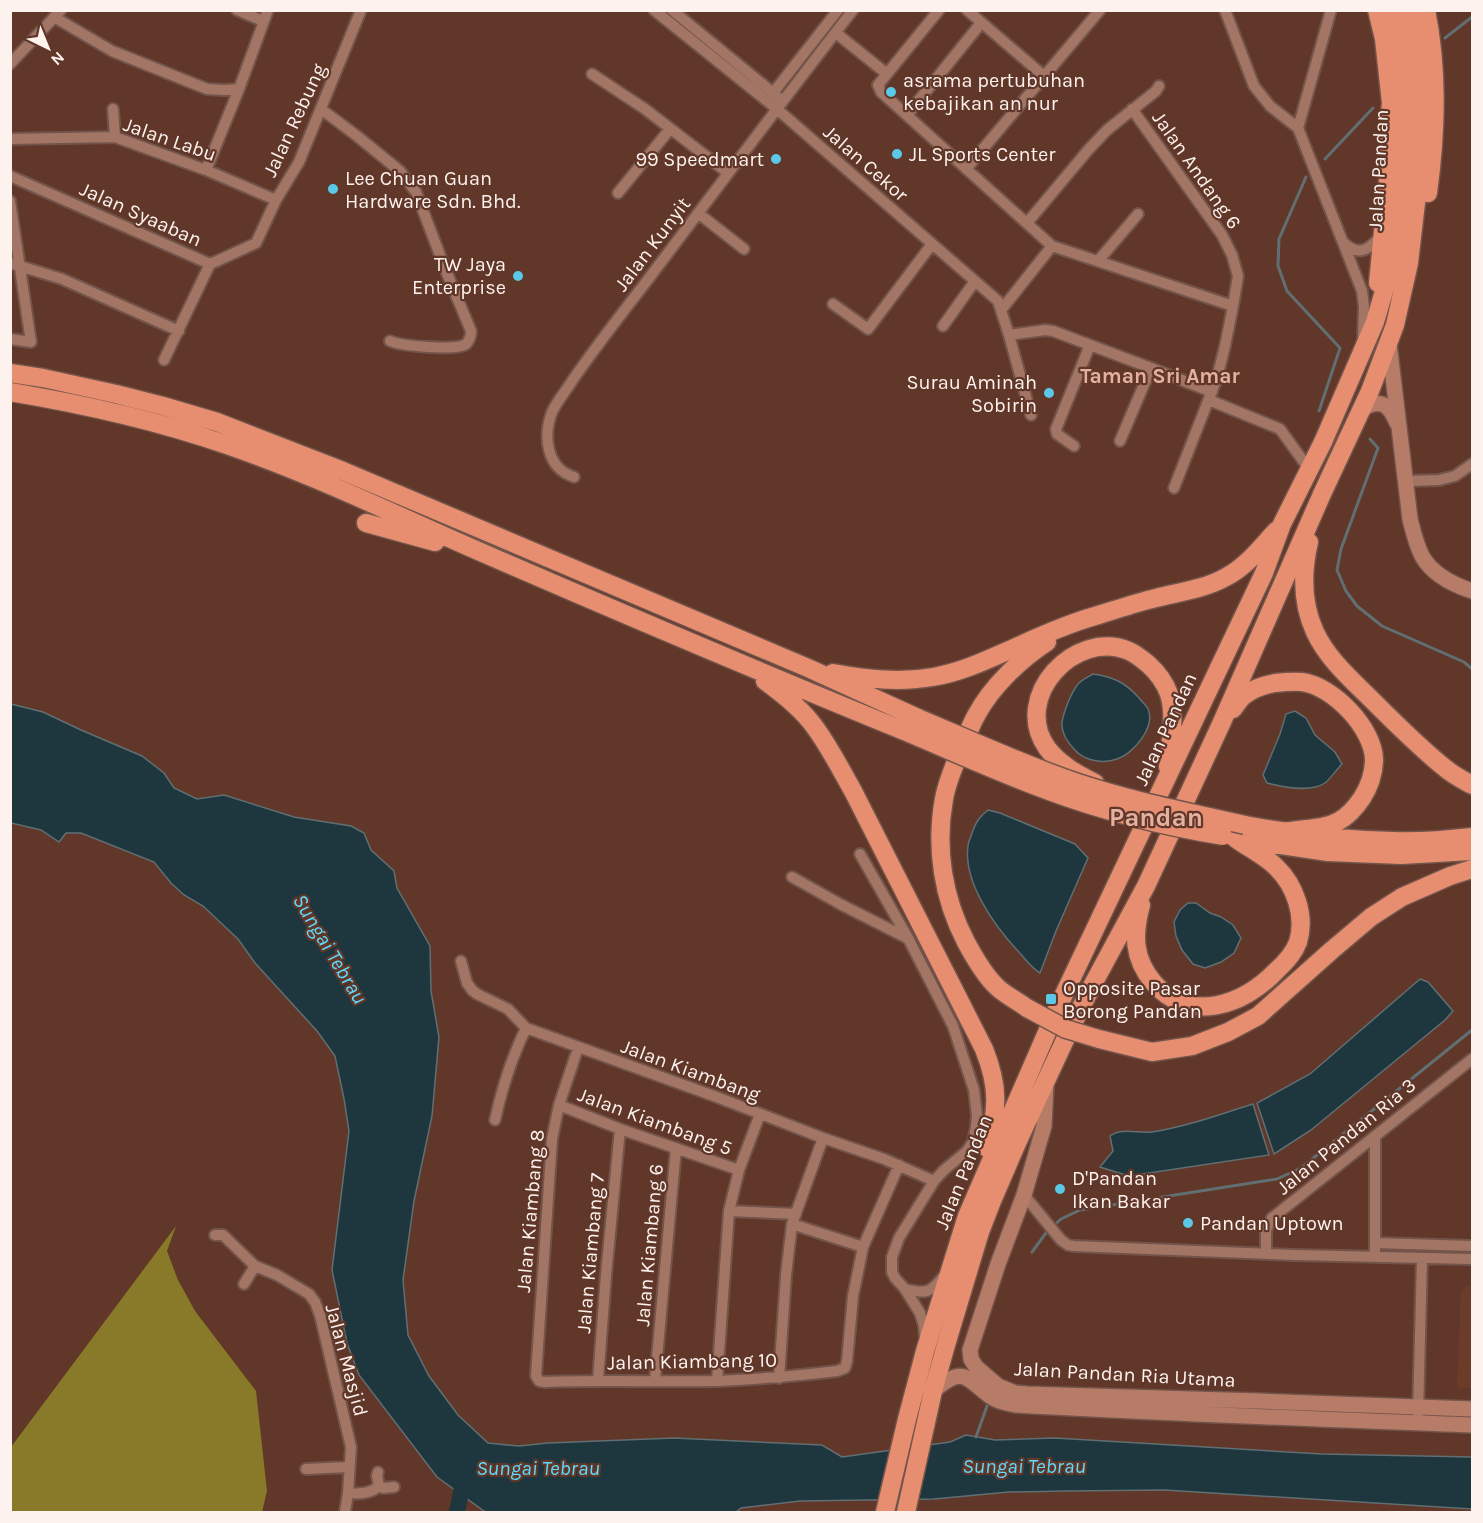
<svg xmlns="http://www.w3.org/2000/svg" width="1483" height="1523" viewBox="0 0 1483 1523" font-family="Karla,sans-serif">
  <rect width="100%" height="100%" fill="#603729"/>
  <!-- built -->
  <path fill="#6c3c2b" d="M1468 1286H1472V1388H1459L1457 1385 1461 1294 1463 1289Z"/>
  <!-- forest -->
  <path fill="#887a28" d="M176 1226 167 1251 178 1280 195 1311 256 1391 267 1491 262 1512H11V1447Z"/>
  <!-- water -->
  <path fill="#1e373e" stroke="#616f73" stroke-width="1.5" d="M1093 674C1114 677 1125 682 1140 699 1142 702 1147 706 1148 709 1156 727 1133 754 1117 759 1104 764 1084 761 1075 750 1068 743 1061 733 1062 722 1064 711 1071 693 1078 684 1081 680 1088 677 1093 674Z
    M11 704 43 712 81 730 142 756 164 773 174 788 197 799 224 795 294 817 351 826 364 833 371 850 394 871 397 888 430 946 431 991 439 1037 432 1116 414 1201 403 1280 408 1335 429 1376 458 1415 488 1443 519 1446 548 1443 674 1438 822 1445 842 1457 950 1442 966 1435 995 1440 1055 1438 1322 1454 1472 1457V1509L1164 1490 1066 1491 1009 1492 934 1499 800 1501 741 1508 736 1512H487L484 1511 437 1477 359 1375 347 1343 332 1270 349 1131 344 1099 335 1056 317 1031 255 963 238 939 203 906 184 895 171 883 154 862 81 833H66L59 842 41 830 11 823Z
    M1295 711 1306 718 1315 735 1335 752 1342 764C1337 769 1331 778 1325 783 1310 793 1283 787 1267 783L1263 775 1280 734 1286 714Z
    M988 810 1000 813 1075 844 1088 858 1056 931 1040 973C1030 967 1025 958 1017 950 994 925 963 882 968 846 968 842 971 837 972 833 976 822 979 817 988 810Z
    M1188 903H1196L1210 913 1221 917 1233 925 1241 938 1234 953 1221 962 1205 968 1193 964 1182 950 1176 936 1174 922 1180 910Z
    M1420 979 1428 982 1453 1011 1445 1020 1311 1130 1274 1154 1257 1103 1310 1074Z
    M1253 1104 1269 1155 1129 1176 1100 1167 1113 1151 1110 1136C1121 1127 1139 1134 1152 1132 1186 1127 1220 1114 1253 1104Z"/>
  <g fill="none" stroke-linecap="round" stroke-linejoin="round">
    <!-- stream -->
    <path stroke="#616f73" stroke-width="3" d="M1445 38 1472 17
      M1325 159 1373 108
      M1306 177 1279 239 1278 266 1287 291 1340 348 1319 411
      M1370 439 1378 448 1341 549 1337 570 1346 591 1357 606 1382 626 1464 662 1472 669
      M1032 1252 1046 1233 1061 1219 1080 1210 1277 1179 1301 1168 1472 1030
      M976 1437 987 1406"/>
    <!-- river -->
    <path stroke="#1e373e" stroke-width="16" d="M457 1512 465 1472"/>
    <!-- street casing -->
    <g stroke="#73544a" stroke-width="14">
      <path id="street" d="M237 10 263 21
        M654 10 777 109 998 301 1009 335 1031 415
        M672 10 783 101
        M939 10 878 85 881 92 1052 246 1233 306
        M967 10 1044 76
        M1225 10 1254 86 1270 106 1298 128 1362 291 1364 307 1363 338
        M54 17 112 51 207 89 224 90 239 89
        M836 33 887 74
        M10 64 61 10
        M592 74 645 109 728 173
        M773 93 838 10
        M113 109 115 137
        M321 109 357 136 400 171 416 192 446 271 471 331C471 336 470 340 466 344 457 351 401 346 390 341
        M1132 109 1222 235 1232 255 1238 276 1233 306 1225 346 1217 378 1174 488
        M907 115 981 23
        M1298 128 1331 10
        M10 139 115 137 206 170 276 200
        M966 169 1100 10
        M206 170 239 89 268 10
        M10 176 210 264 217 261 256 243 276 200 299 162 361 10
        M618 193 670 129
        M10 201 31 342 10 339
        M698 213 744 249
        M1027 223 1089 149 1107 130 1156 91 1159 86
        M1344 243C1360 258 1371 248 1382 234
        M1098 261 1138 214
        M10 263 62 279 179 331
        M833 304 868 329 932 244
        M1002 309 1052 246
        M943 326 975 281
        M1009 335 1045 330 1053 331 1151 368 1212 392
        M164 360 210 264
        M1209 400 1280 429 1309 469
        M1120 441 1151 368
        M1074 446 1057 434 1056 429 1090 345
        M574 477C546 468 543 436 552 412 557 401 566 391 572 381 594 349 619 317 643 286 713 194 782 101 853 10
        M1406 481 1439 480 1455 476 1472 464
        M860 854 908 938 953 1026 974 1090 977 1116 976 1127 973 1142 967 1151 944 1170 934 1181 899 1238 892 1257V1272L895 1278 905 1289 920 1313 924 1326 925 1339
        M792 877 840 904 907 938
        M461 961 467 983 472 990 477 994 508 1009 526 1028
        M578 1048 559 1105 552 1139 536 1376 539 1381 544 1382C602 1380 660 1382 718 1381 758 1379 797 1376 837 1371L845 1368 847 1361 853 1296 863 1247 899 1165
        M559 1105 620 1129 739 1170
        M495 1120C502 1088 512 1057 526 1028L714 1096 823 1138 884 1159 934 1181
        M1375 1136V1257
        M1024 1195 1061 1240 1068 1245 1073 1246 1294 1255 1472 1259
        M729 1211 796 1214
        M792 1224 863 1247
        M215 1235H223L255 1266 277 1275 309 1294 315 1302 320 1315 351 1447 348 1493 345 1512
        M1375 1243 1472 1246
        M1266 1253V1230L1272 1218 1472 1059
        M244 1284 255 1266
        M905 1289C925 1294 931 1293 943 1277
        M779 1378 786 1275 792 1224 823 1138
        M598 1380 606 1275 620 1129
        M655 1380 676 1148
        M717 1381 729 1211 739 1170 760 1114
        M1418 1414 1422 1258
        M306 1469 349 1467
        M379 1486 383 1488 394 1487
        M348 1493C359 1494 370 1494 379 1486L377 1476 378 1472"/>
    </g>
    <!-- secondary casing -->
    <g stroke="#73544a" stroke-width="18">
      <path id="secondary" d="M1389 343 1410 519C1413 531 1416 544 1422 556 1432 574 1454 585 1472 591
        M1362 409C1381 398 1389 404 1397 423
        M1046 1084 1044 1126 1024 1195 998 1264 970 1350 971 1359 976 1367 998 1386 1015 1393 1027 1394 1259 1401 1472 1409
        M933 1391C966 1363 966 1380 993 1398 1000 1403 1008 1403 1016 1405 1168 1414 1320 1419 1472 1425"/>
    </g>
    <!-- highway casing -->
    <g stroke="#73544a" stroke-width="21">
      <path id="highway" d="M1377 10 1384 39 1391 103 1388 133V180L1378 283
        M1426 10C1438 68 1436 135 1428 193
        M10 373 43 378 116 394 163 406 217 422 343 471 808 668 918 718
        M10 392C82 404 158 421 227 445 320 477 408 521 499 560 635 619 772 677 909 733
        M366 523 435 542
        M1309 542C1302 572 1302 604 1315 632 1328 660 1353 681 1374 702 1397 725 1420 748 1445 768 1453 775 1463 780 1472 785
        M833 673C867 679 899 683 933 677 962 672 987 660 1014 648 1040 636 1067 624 1095 616 1115 610 1135 603 1156 598 1179 592 1205 589 1226 577 1246 567 1261 547 1276 531
        M765 681C783 694 801 708 814 726 829 746 841 770 853 791L984 1049C999 1086 998 1110 987 1148
        M1233 709C1237 704 1240 698 1245 695 1254 688 1264 685 1275 683 1284 682 1293 681 1302 682 1333 686 1373 728 1374 759 1374 772 1369 787 1362 798 1356 807 1348 816 1339 821 1323 830 1303 828 1285 832
        M1095 783C1077 774 1059 764 1047 748 1011 697 1075 628 1129 651 1136 654 1142 659 1148 664 1157 672 1165 683 1169 694 1176 716 1170 744 1168 767
        M1245 825C1294 834 1344 840 1393 841 1420 842 1446 840 1472 837
        M1239 839 1328 852 1401 855 1472 851
        M1141 905C1133 934 1133 958 1153 982 1189 1025 1244 1005 1276 971 1285 963 1294 953 1298 942 1306 916 1295 885 1276 867 1264 855 1248 848 1235 838
        M1027 1008C1018 1001 1005 995 997 987 984 975 974 957 966 942 943 898 935 848 944 799 947 781 955 764 962 747 967 736 971 724 977 714 992 686 1021 659 1047 642
        M1099 1039 1152 1052 1192 1046 1228 1032 1258 1016 1332 950 1371 917 1402 897 1450 876 1472 869
        M885 1512 907 1419 925 1351 967 1216 1058 1007 1264 573 1282 524 1323 442 1375 322 1393 260 1402 210 1404 151V94L1396 33 1391 10
        M906 1512 933 1391 946 1345 980 1232 992 1201 1017 1143 1071 1027 1092 986 1146 886 1222 722 1322 494 1370 391 1395 325 1409 263 1416 203 1420 153V94L1412 27 1409 10"/>
    </g>
    <!-- street -->
    <use href="#street" stroke="#a37565" stroke-width="10"/>
    <!-- secondary -->
    <use href="#secondary" stroke="#b77c68" stroke-width="15"/>
    <!-- highway -->
    <use href="#highway" stroke="#e78e70" stroke-width="18"/>
    <!-- highway-bridge casing -->
    <g stroke="#73544a" stroke-width="21" stroke-linecap="butt">
      <path id="highway-bridge" d="M918 718C970 740 1022 764 1075 782 1131 801 1188 812 1245 825
        M909 733C956 753 1002 774 1049 791 1105 812 1164 826 1223 836
        M1027 1008 1066 1029 1099 1039"/>
    </g>
    <!-- highway-bridge -->
    <use href="#highway-bridge" stroke="#e78e70" stroke-width="18"/>
  </g>
  <!-- markers -->
  <g fill="#5bc8e7" stroke="#603729" stroke-width="2">
    <circle cx="891" cy="92" r="6"/>
    <circle cx="897" cy="154" r="6"/>
    <circle cx="776" cy="159" r="6"/>
    <circle cx="333" cy="189" r="6"/>
    <circle cx="518" cy="276" r="6"/>
    <circle cx="1049" cy="393" r="6"/>
    <rect x="1045" y="993" width="12" height="12" rx="3"/>
    <circle cx="1060" cy="1189" r="6"/>
    <circle cx="1188" cy="1223" r="6"/>
  </g>
  <g text-anchor="middle" stroke-width="4.5" stroke-linejoin="round" paint-order="stroke">
    <!-- poi labels -->
    <g font-size="20" fill="#fdf2ee" stroke="#603729" text-anchor="start">
      <text x="903" y="87">asrama pertubuhan<tspan x="903" dy="23">kebajikan an nur</tspan></text>
      <text x="909" y="161">JL Sports Center</text>
      <text x="764" y="166" text-anchor="end">99 Speedmart</text>
      <text x="345" y="185">Lee Chuan Guan<tspan x="345" dy="23">Hardware Sdn. Bhd.</tspan></text>
      <text x="506" y="271" text-anchor="end">TW Jaya<tspan x="506" dy="23">Enterprise</tspan></text>
      <text x="1037" y="389" text-anchor="end">Surau Aminah<tspan x="1037" dy="23">Sobirin</tspan></text>
      <text x="1063" y="995">Opposite Pasar<tspan x="1063" dy="23">Borong Pandan</tspan></text>
      <text x="1072" y="1185">D'Pandan<tspan x="1072" dy="23">Ikan Bakar</tspan></text>
      <text x="1200" y="1230">Pandan Uptown</text>
    </g>
    <!-- street labels -->
    <g font-size="20" fill="#fdf2ee" stroke="#603729">
      <text transform="translate(294 120) rotate(-65)" y="7">Jalan Rebung</text>
      <text transform="translate(170 139) rotate(19)" y="7">Jalan Labu</text>
      <text transform="translate(866 163) rotate(41)" y="7">Jalan Cekor</text>
      <text transform="translate(1197 170) rotate(55)" y="7">Jalan Andang 6</text>
      <text transform="translate(1378 170) rotate(-87)" y="7">Jalan Pandan</text>
      <text transform="translate(141 214) rotate(24)" y="7">Jalan Syaaban</text>
      <text transform="translate(652 244) rotate(-53)" y="7">Jalan Kunyit</text>
      <text transform="translate(1165 729) rotate(-65)" y="7">Jalan Pandan</text>
      <text transform="translate(691 1070) rotate(20)" y="7">Jalan Kiambang</text>
      <text transform="translate(655 1121) rotate(20)" y="7">Jalan Kiambang 5</text>
      <text transform="translate(1346 1136) rotate(-39)" y="7">Jalan Pandan Ria 3</text>
      <text transform="translate(963 1172) rotate(-68)" y="7">Jalan Pandan</text>
      <text transform="translate(530 1211) rotate(-85)" y="7">Jalan Kiambang 8</text>
      <text transform="translate(649 1245) rotate(-85)" y="7">Jalan Kiambang 6</text>
      <text transform="translate(590 1253) rotate(-85)" y="7">Jalan Kiambang 7</text>
      <text transform="translate(347 1360) rotate(75)" y="7">Jalan Masjid</text>
      <text transform="translate(692 1361) rotate(-1)" y="7">Jalan Kiambang 10</text>
      <text transform="translate(1125 1374) rotate(3)" y="7">Jalan Pandan Ria Utama</text>
    </g>
    <!-- neighbourhood labels -->
    <g font-size="21" font-weight="bold" fill="#e3b1a0" stroke="#603729">
      <text x="1160" y="383">Taman Sri Amar</text>
    </g>
    <!-- water labels -->
    <g font-size="21" font-style="italic" fill="#5ddafd" stroke="#603729">
      <text transform="translate(330 949) rotate(59)" y="7">Sungai Tebrau</text>
      <text x="1024" y="1473">Sungai Tebrau</text>
      <text x="538" y="1475">Sungai Tebrau</text>
    </g>
    <!-- district labels -->
    <g font-size="26" font-weight="bold" fill="#e3b1a0" stroke="#603729">
      <text x="1156" y="826">Pandan</text>
    </g>
  </g>
  <!-- border -->
  <rect width="1483" height="1523" fill="none" stroke="#fdf2ee" stroke-width="24"/>
  <!-- north arrow -->
  <g transform="translate(48 48) rotate(137)" stroke="#603729" stroke-width="4.5" paint-order="stroke">
  <path d="M0-4.5L10 22L0 15L-10 22Z" fill="#fdf2ee"/>
  <text y="-9" font-size="16" font-weight="bold" text-anchor="middle" fill="#fdf2ee">N</text>
  </g>
</svg>
